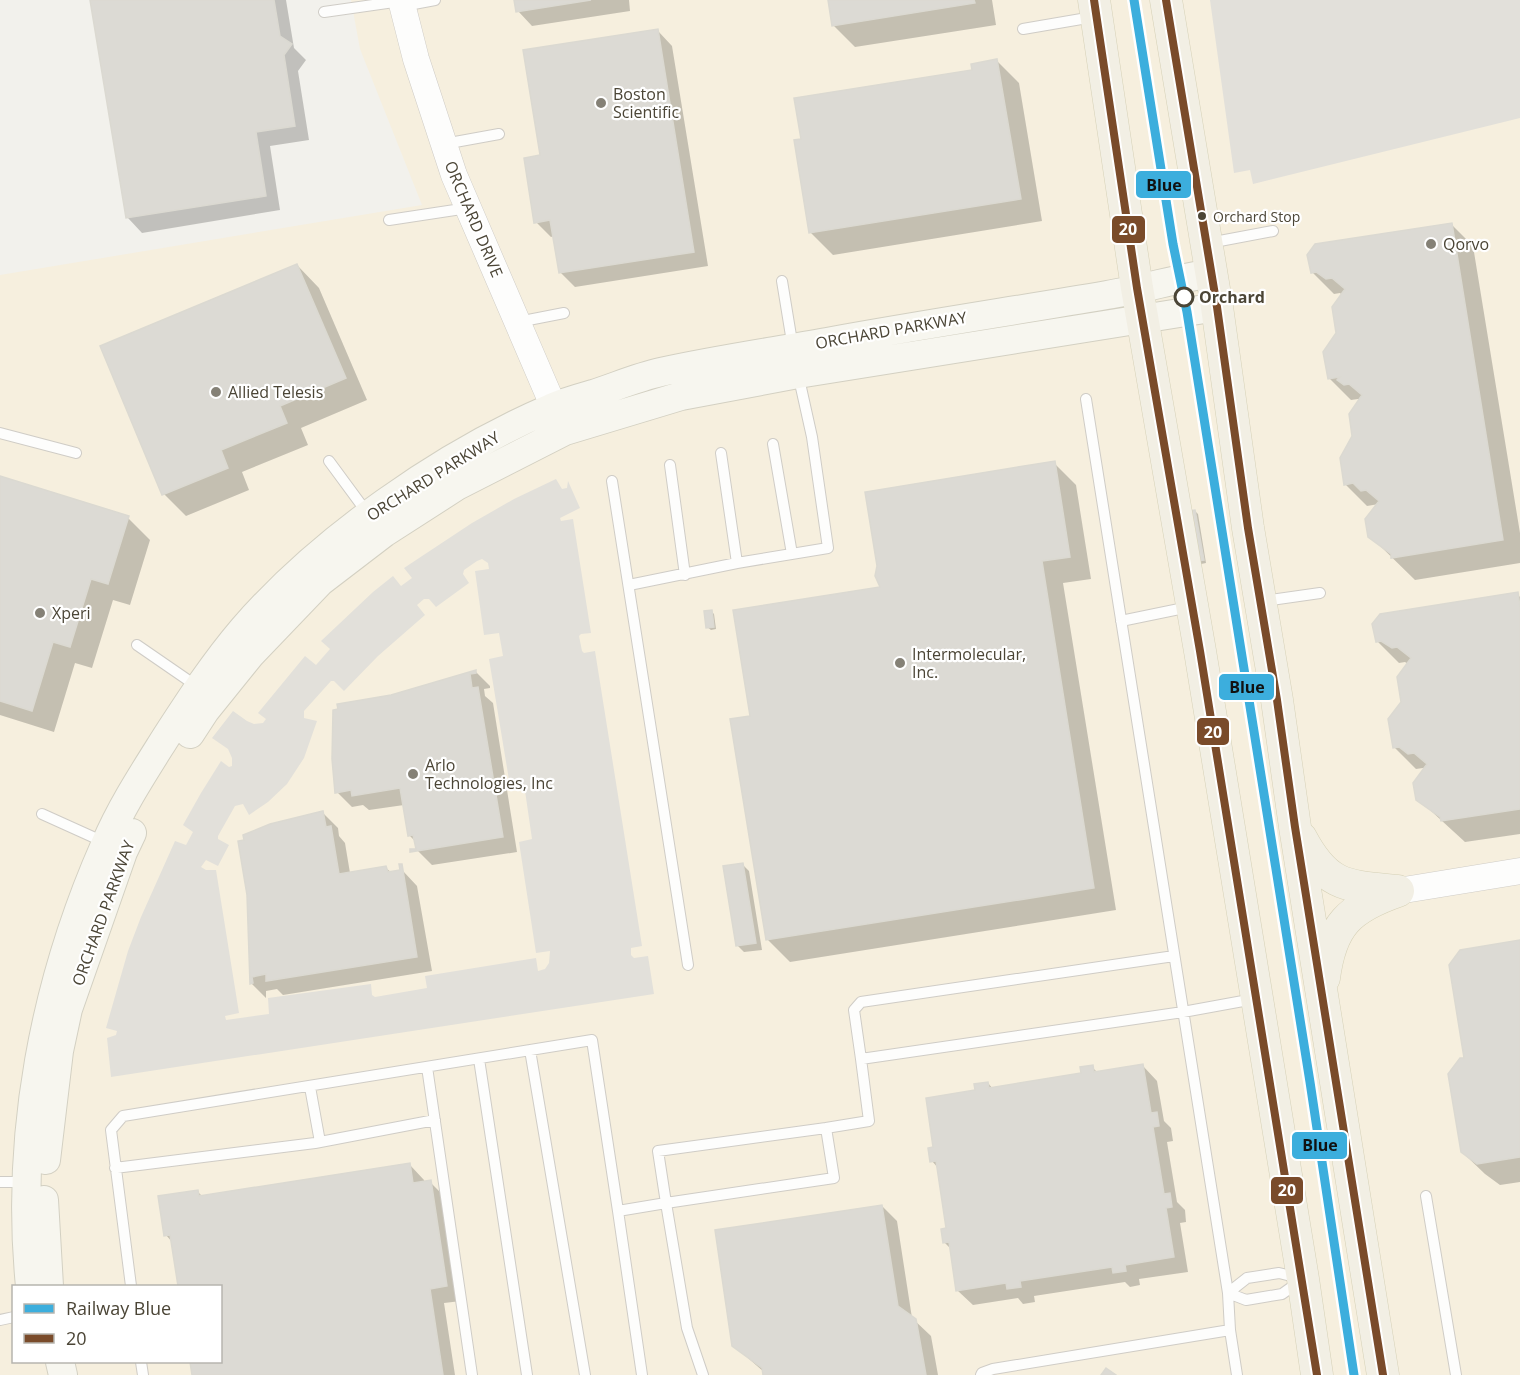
<svg xmlns="http://www.w3.org/2000/svg" width="1520" height="1375" viewBox="0 0 1520 1375" font-family="'Open Sans',sans-serif">
  <rect width="100%" height="100%" fill="#f2f1ec"/>
  <!-- commercial -->
  <path fill="#f6efde" fill-rule="evenodd" d="M351 0H1520V1375H0V275L422 205 360 49ZM14 1286H220V1362H14Z"/>
  <!-- industrial -->
  <path fill="#e2e0da" fill-rule="evenodd" d="M1210 0H1520V118L1253 184 1250 170 1234 173Z
    M556 479 562 489 567 488 568 481 580 508 560 518 561 521 573 519 591 633 581 634 579 636 582 651 584 653 595 651 642 946 631 948V955L634 958 648 956 654 994 111 1077 107 1038 116 1035 117 1031 106 1028 128 951 141 917 175 841 186 845 193 832 183 825 201 793 221 761 229 767 232 766V758L228 749 212 738 233 711 247 721 254 724 263 723 266 719 258 713 305 656 316 665 330 649 321 641 373 592 393 576 401 586 412 578 404 568 472 523 514 499ZM482 559 488 563 489 569 475 571 484 635 499 633 503 656 489 659 510 786 524 784 532 839 519 842 536 953 550 951 549 963 545 969 538 971 536 958 425 976 427 988 375 997 372 995 371 984 268 998 269 1014 226 1020 225 1016 239 1013 216 870H206L201 867 206 860 218 866 229 845 218 839V836L235 806 243 804 249 815 268 802 287 784 304 758 317 721 304 718V711L331 681H334L344 691 378 656 425 615 417 605 424 599H429L436 607 469 583 463 574 464 570 477 561Z"/>
  <!-- shadow -->
  <path fill="#0003" d="M91 0H286L294 48 306 60 298 71 309 140 270 146 280 210 142 233 128 218Z
    M516 0H629L630 11 532 26 518 11Z
    M829 0H992L996 25 855 47 833 25Z
    M658 31 672 46 708 266 575 287 560 272 554 236 551 237 536 222 541 157Z
    M997 61 1019 83 1042 221 833 255 811 233 974 71Z
    M1451 224 1473 246 1520 533V563L1415 580 1370 536 1379 504 1367 506 1345 484 1360 400 1358 399 1351 400 1329 378 1342 295 1340 293 1334 294 1312 272Z
    M297 265 319 288 367 400 301 428 308 445 242 472 249 490 186 516 164 494Z
    M1054 463 1076 485 1091 579 1063 583 1116 910 790 962 768 940 752 717 882 588Z
    M0 478 128 518 150 540 130 605 113 600 92 668 75 663 54 732 0 715Z
    M1195 511 1198 514 1206 563 1201 564 1198 561Z
    M1517 594 1520 597V834L1465 842 1418 799 1425 770 1423 768 1416 769 1394 747 1408 664 1405 662 1399 663 1377 641Z
    M711 611 714 614 716 629 711 630 707 627Z
    M475 671 490 686V688L484 689 485 696 493 703 517 852 432 865 417 850 416 842 409 835 404 805 369 810 363 805 352 807 337 792 391 697Z
    M323 813 338 828 339 836 345 843 350 873 386 868 392 873 403 871 417 886 432 971 283 995 277 989 266 991V998L251 983 248 895Z
    M742 864 749 871 762 950 744 952 737 945Z
    M1520 942V1182L1500 1185 1485 1174 1462 1152 1466 1059Z
    M1143 1066 1157 1081 1164 1121 1171 1128 1173 1141 1167 1142 1177 1202 1185 1210 1186 1222 1180 1223 1188 1272 1139 1279 1140 1285 1130 1287 1125 1282 1034 1296 1035 1302 1023 1304 1018 1298 973 1305 958 1291 951 1249 944 1242 948 1229 938 1168 932 1161 935 1148 977 1091 988 1083 993 1089 1083 1075 1092 1067 1098 1073Z
    M410 1165 424 1180 425 1183 430 1182 445 1197 461 1301 444 1303 455 1375H193L191 1362H220V1286H179L172 1242 166 1235 198 1192 203 1197Z
    M882 1206 897 1221 912 1318 931 1336 938 1375H764V1372L733 1345Z"/>
  <!-- building -->
  <path fill="#dcdad4" stroke="#dbd9d1" stroke-width="1.5" d="M90 0H274L280 36 292 44 284 55 295 126 256 132 266 196 126 218Z
    M514 0H591L516 12Z
    M828 0H974L975 3 832 26Z
    M658 29 694 252 559 273 550 220 534 223 524 158 540 155 523 50Z
    M997 59 1021 199 809 233 794 140 801 139 794 98 972 70 971 64Z
    M1452 223 1503 540 1391 558V554L1368 537 1365 519 1379 501 1366 490 1361 491 1353 483 1344 485 1340 458 1352 436 1349 414 1362 395 1349 384 1344 385 1337 380 1340 377 1328 379 1323 352 1336 333 1332 307 1345 289 1332 278 1326 279 1316 272 1311 273 1307 255 1315 244Z
    M297 264 346 378 280 406 287 423 221 450 228 468 162 495 100 346Z
    M1055 461 1070 557 1042 561 1094 888 766 940 730 719 750 716 733 610 880 587 875 576 877 566 865 492Z
    M0 476 129 516 108 584 91 579 70 647 53 642 32 711 0 701Z
    M1195 510 1204 560 1197 561 1188 511Z
    M1518 592 1520 607V809L1441 821 1440 817 1416 800 1413 783 1427 764 1414 753 1408 754 1399 747 1393 748 1388 719 1401 702 1397 677 1411 658 1397 647 1392 648 1381 641 1376 642 1372 624 1380 614Z
    M712 610 714 627 706 628 704 611Z
    M476 670V673L470 674 472 688 478 687 503 837 410 852V849H416L413 835 408 836 400 788 352 796 351 790 335 793 332 759 333 710 338 709 337 704 391 695Z
    M323 811 326 827 331 826 339 874 386 866 388 872 400 870 399 864H402L417 957 266 981V974L252 977 253 983 250 984 247 895 238 841 244 840 243 835 270 824Z
    M743 863 756 943 736 946 723 866Z
    M1520 940V1157L1477 1164 1461 1152 1448 1074 1460 1058H1464L1449 965 1460 950Z
    M1143 1064 1151 1113 1157 1112 1159 1126 1153 1127 1164 1194 1170 1193 1172 1207 1166 1208 1174 1257 1125 1265 1126 1271 1113 1273 1112 1267 1020 1281 1021 1287 1007 1289 1006 1283 956 1291 949 1242 943 1243 941 1229 946 1228 936 1161 930 1162 928 1148 933 1147 926 1098 975 1090 974 1084 988 1082 989 1088 1081 1073 1080 1067 1093 1065 1094 1072Z
    M410 1163 413 1183 431 1180 447 1286 430 1289 443 1375H192L190 1362H220V1286H178L170 1235 164 1236 158 1196 198 1190 199 1196Z
    M882 1205 898 1306 916 1319 926 1375H763L762 1368 732 1346 715 1230Z
    M1106 1368 1116 1375H1101Z"/>
  <g fill="none" stroke-linecap="round" stroke-linejoin="round">
    <!-- service casing -->
    <g stroke="#cfccc6" stroke-width="12">
      <path id="service" d="M403 6 435 0
        M324 12 401 1
        M1023 29 1093 17
        M444 144 499 134
        M389 220 468 208
        M1209 243 1273 231
        M782 281 793 348
        M518 322 564 313
        M1086 399 1228 1293 1230 1330 1237 1375
        M0 433 76 453
        M773 444 792 554
        M721 453 737 563
        M329 461 368 514
        M670 465 685 575
        M612 481 688 965
        M629 585 737 563 828 548 812 437 798 374
        M1264 601 1320 593
        M1121 621 1189 607
        M137 645 198 687
        M42 814 104 842
        M530 1050 585 1375
        M479 1059 527 1375
        M861 1059 854 1010 861 1002 1174 956
        M427 1067 472 1375
        M310 1087 320 1142
        M826 1128 658 1151 666 1203 834 1178 826 1128 869 1121 861 1059 1183 1012 1254 999
        M115 1168 315 1143 435 1120
        M0 1182H26
        M1426 1196 1456 1375
        M618 1211 642 1375
        M1279 1273 1303 1279 1282 1294 1246 1300 1228 1293 1247 1278Z
        M131 1286 111 1130 123 1116 592 1040 618 1211 666 1203 687 1328 703 1375
        M0 1320 14 1317
        M141 1362 143 1375
        M981 1375 982 1373 993 1369 1230 1330"/>
    </g>
    <!-- tertiary casing -->
    <g stroke="#cfccc6" stroke-width="27">
      <path id="tertiary" d="M401 0 416 59 454 175 562 426
        M1398 891 1520 871"/>
    </g>
    <!-- secondary casing -->
    <g stroke="#d3d0c2" stroke-width="30">
      <path id="secondary" d="M190 734 205 711 251 654 320 582 384 533 457 486 565 431 681 396 798 374 1217 307
        M46 1160 59 1051 68 1009 123 852 132 833
        M44 1200 49 1286
        M30 1286C15 1136 44 983 105 845 121 807 144 772 166 737 190 700 214 663 243 629 321 539 442 455 551 408 564 402 579 398 593 394 615 387 638 377 661 372 715 360 771 352 827 342 920 325 1013 311 1107 295 1142 289 1176 279 1211 273
        M60 1362 63 1375"/>
    </g>
    <!-- primary casing -->
    <g stroke="#d6d1b7" stroke-width="33">
      <path id="primary" d="M1094 0 1137 288 1200 651 1303 1279 1317 1375
        M1166 0 1217 307 1248 528 1277 700 1295 827 1383 1375
        M1301 838C1327 887 1346 886 1397 891
        M1324 978C1331 925 1349 908 1398 891"/>
    </g>
    <!-- service -->
    <use href="#service" stroke="#fdfdfc" stroke-width="10"/>
    <!-- tertiary -->
    <use href="#tertiary" stroke="#fdfdfc" stroke-width="26"/>
    <!-- secondary -->
    <use href="#secondary" stroke="#f7f6ef" stroke-width="28"/>
    <!-- primary -->
    <use href="#primary" stroke="#f2efe4" stroke-width="32"/>
    <!-- bus-1 casing -->
    <g stroke="#fff" stroke-width="12">
      <path id="bus-1" d="M1094 0 1137 288 1200 651 1317 1375
        M1166 0 1217 307 1248 528 1277 700 1295 827 1383 1375"/>
    </g>
    <!-- bus-1 -->
    <use href="#bus-1" stroke="#7a4b2a" stroke-width="8"/>
    <!-- rail-1 casing -->
    <g stroke="#fff" stroke-width="14">
      <path id="rail-1" d="M1134 0 1173 244 1187 312 1310 1082 1354 1375"/>
    </g>
    <!-- rail-1 -->
    <use href="#rail-1" stroke="#3caedd" stroke-width="9"/>
  </g>
  <!-- markers -->
  <g fill="#858176" stroke="#fff" stroke-width="2">
    <circle cx="601" cy="103" r="6"/>
    <circle cx="1431" cy="244" r="6"/>
    <circle cx="216" cy="392" r="6"/>
    <circle cx="40" cy="613" r="6"/>
    <circle cx="900" cy="663" r="6"/>
    <circle cx="413" cy="774" r="6"/>
  </g>
  <circle fill="#4b4536" stroke="#fff" stroke-width="2" cx="1202" cy="216" r="5"/>
  <circle fill="#fff" stroke="#4b4536" stroke-width="3" cx="1184" cy="297" r="9"/>
  <g text-anchor="middle" stroke-width="4.5" stroke-linejoin="round" paint-order="stroke">
    <!-- bus labels -->
    <g font-size="14" fill="#4b4536" stroke="#fff" text-anchor="start">
      <text x="1213" y="222">Orchard Stop</text>
    </g>
    <!-- poi labels -->
    <g font-size="16" fill="#4b4536" stroke="#fff" text-anchor="start">
      <text x="613" y="100">Boston<tspan x="613" dy="18">Scientific</tspan></text>
      <text x="1443" y="250">Qorvo</text>
      <text x="228" y="398">Allied Telesis</text>
      <text x="52" y="619">Xperi</text>
      <text x="912" y="660">Intermolecular,<tspan x="912" dy="18">Inc.</tspan></text>
      <text x="425" y="771">Arlo<tspan x="425" dy="18">Technologies, Inc</tspan></text>
    </g>
    <!-- street labels -->
    <g font-size="16" fill="#4b4536" stroke="#fff">
      <text transform="translate(474 219) rotate(67)" y="6">ORCHARD DRIVE</text>
      <text transform="translate(891 330) rotate(-10)" y="6">ORCHARD PARKWAY</text>
      <text transform="translate(433 476) rotate(-32)" y="6">ORCHARD PARKWAY</text>
      <text transform="translate(103 913) rotate(-70)" y="6">ORCHARD PARKWAY</text>
    </g>
    <!-- stop labels -->
    <g font-size="16" font-weight="bold" fill="#4b4536" stroke="#fff" text-anchor="start">
      <text x="1199" y="303">Orchard</text>
    </g>
  </g>
  <g stroke="#fff" stroke-width="2">
    <rect x="1135" y="170" width="57" height="29" rx="6" fill="#3caedd"/>
    <rect x="1111" y="215" width="35" height="29" rx="6" fill="#7a4b2a"/>
    <rect x="1218" y="673" width="57" height="28" rx="6" fill="#3caedd"/>
    <rect x="1196" y="717" width="34" height="29" rx="6" fill="#7a4b2a"/>
    <rect x="1291" y="1131" width="57" height="29" rx="6" fill="#3caedd"/>
    <rect x="1270" y="1176" width="34" height="29" rx="6" fill="#7a4b2a"/>
  </g>
  <g font-size="16" text-anchor="middle" font-weight="bold" fill="#fff">
    <text x="1128" y="235">20</text>
    <text x="1213" y="738">20</text>
    <text x="1287" y="1196">20</text>
  </g>
  <g font-size="16" text-anchor="middle" font-weight="bold" fill="#111">
    <text x="1164" y="191">Blue</text>
    <text x="1247" y="693">Blue</text>
    <text x="1320" y="1151">Blue</text>
  </g>
  <!-- legend -->
  <rect x="12" y="1285" width="210" height="78" fill="#ffffff" stroke="#b7b5af" stroke-width="1.5"/>
  <rect x="24" y="1304" width="30" height="9" fill="#3caedd" stroke="#b7b5af" stroke-width="1.5"/>
  <text x="66" y="1315" font-size="18" fill="#4b4536">Railway Blue</text>
  <rect x="24" y="1334" width="30" height="9" fill="#7a4b2a" stroke="#b7b5af" stroke-width="1.5"/>
  <text x="66" y="1345" font-size="18" fill="#4b4536">20</text>
</svg>
